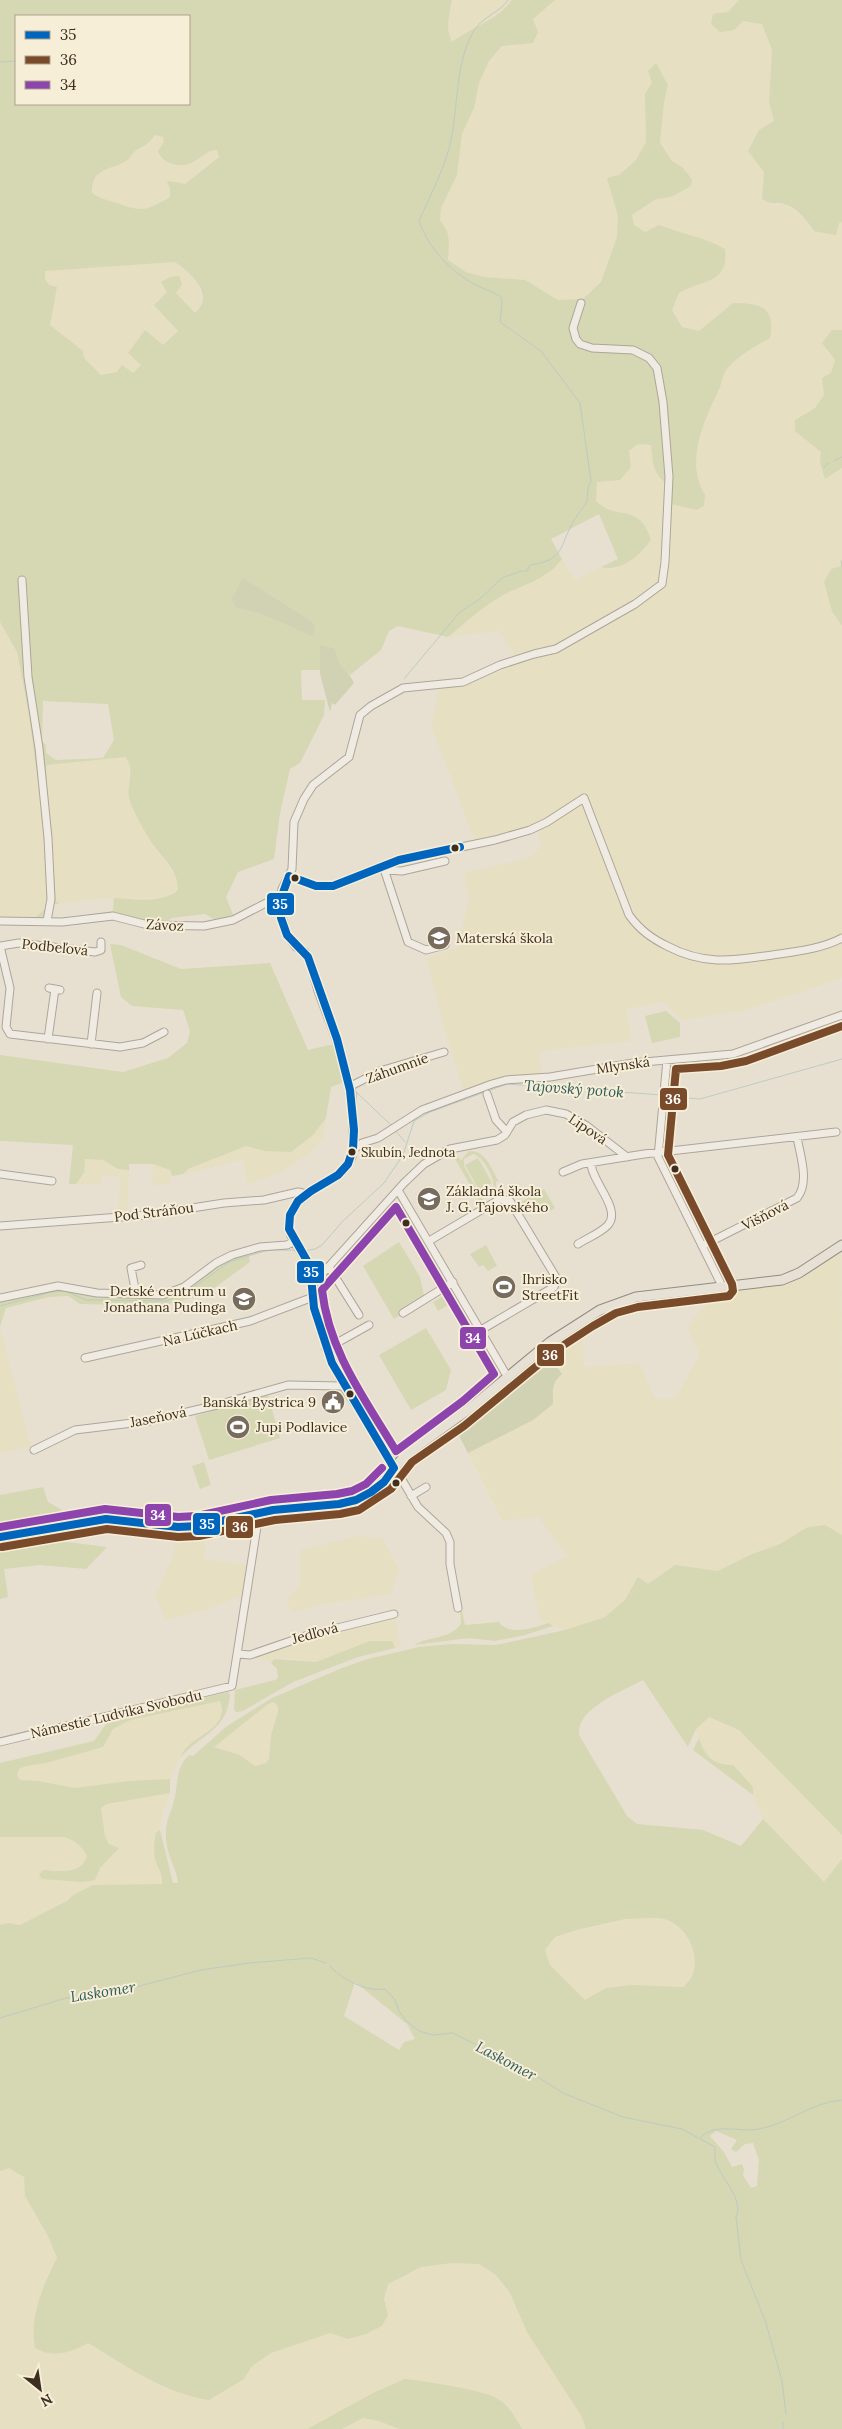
<svg xmlns="http://www.w3.org/2000/svg" width="842" height="2429" viewBox="0 0 842 2429" font-family="Lora,serif">
  <rect width="100%" height="100%" fill="#e7e0d1"/>
  <!-- farmland -->
  <path fill="#e6dfc2" d="M452 0H512L508 6 489 20 464 33 452 42 448 34V17Z
    M555 0H739L728 12 743 21 762 24 772 50 769 102 775 121 764 172 762 199 772 205 784 204 804 216 814 231 842 222V330H832L827 352 835 360 831 373 822 378 824 395 815 408 795 420V431L821 452 820 462 825 479 842 468V566L839 568 832 611 842 626V977L803 992 741 1011 681 1020 664 1002 626 1009 632 1041 539 1051 542 1074 509 1078 464 1093 444 1028 427 959 458 947 469 897 464 873 528 858 541 847 537 824 475 841 431 726 439 688 459 684 486 672 519 663 499 631 448 637 474 614 500 597 541 578 562 559 575 580 601 567 613 570 629 562 636 516 603 508 596 501 597 482 631 467 629 451 638 444 651 445 660 480 672 488 671 504 697 510 705 495 699 484 695 458 708 408 725 371 744 352 770 338 756 303H733L699 331 682 327 672 310 679 293 685 290 677 232 659 225 645 232 634 225 632 215 642 208 656 199 671 197 691 186 692 179 682 167 672 161 660 143 664 102 668 85 652 83 645 129 646 142 636 160 619 175 608 178 618 216 617 237 601 282 583 299 558 300 525 280 484 277 466 272 448 260 449 242 447 231 440 220 441 208 457 175 462 134 474 108 479 83 489 61 503 46H515L538 32 533 19Z
    M155 135 163 137 164 142 188 164 211 150H217L219 156 185 184 170 181 168 186 170 189V197L152 207 134 210 99 198 92 192V185L99 174 110 166 126 161 134 152 146 147Z
    M175 262 197 280 202 301 201 308 195 313 176 293 161 282 167 291 154 305 178 331 133 373 122 365 117 372 101 375 84 358 83 351 50 325 57 287 49 285 45 279 44 271Z
    M0 622 17 652 28 709 44 825 47 907 34 919 0 917Z
    M125 757 130 765 128 797 153 844 165 859 178 884V890L161 898 94 899 59 904 56 901 46 768 52 763Z
    M326 1118 323 1138 309 1154 279 1173 247 1184 243 1160 183 1174 188 1169 246 1146 265 1151 313 1135Z
    M85 1159 103 1160 118 1169 129 1170 127 1213 118 1214 120 1177 102 1175 101 1184H76L84 1173Z
    M153 1164 170 1170V1184L152 1185Z
    M841 1251 842 1535 825 1525 808 1527 780 1544 752 1554 718 1571 675 1565 648 1584 638 1578 625 1600 605 1617 565 1630 540 1621 531 1578 534 1573 567 1556 538 1517 502 1521 468 1453 499 1436 553 1386 555 1379 545 1351 586 1323 583 1336 584 1367 640 1363 655 1399H675L700 1355 688 1329 695 1316 705 1307 703 1294 782 1284 801 1278Z
    M0 1327 31 1447 0 1453Z
    M206 1530 204 1559 248 1565 242 1595 209 1609 166 1620 154 1593 158 1591 173 1555 177 1533Z
    M359 1536 382 1538 399 1569 391 1594 325 1604 291 1612 287 1600 300 1584V1550Z
    M395 1616 400 1647 395 1648 394 1643 370 1641 316 1662 282 1658 274 1659 271 1663 252 1656 290 1642Z
    M217 1700 221 1704V1718L217 1725 199 1736 181 1755 170 1779 129 1781 75 1788 38 1781 20 1780 17 1775 19 1769 26 1766 46 1763 103 1747 113 1729 130 1720Z
    M274 1702 278 1706V1712L271 1735 269 1759 266 1763 255 1766 240 1755 213 1746 268 1704Z
    M709 1717 739 1730 842 1835V1859L824 1882 763 1819 753 1795V1786L705 1755 696 1729Z
    M170 1793 163 1811 160 1830 156 1833V1862L163 1875 162 1884 93 1885 73 1895 67 1901 20 1925 9 1923 0 1925V1837H64L73 1839 82 1847 87 1856 85 1863 78 1868 61 1871 43 1870 42 1879 95 1880 100 1868 118 1848 109 1844 105 1836 101 1808 107 1804Z
    M651 1918 667 1920 683 1932 692 1948 696 1963 691 1981 683 1987 631 1985 606 1988 585 2000 550 1965 545 1950 555 1937 625 1919Z
    M9 2168 24 2177 25 2196 48 2236 57 2258 48 2274 38 2304 82 2347 88 2343 167 2389 244 2379 252 2366 271 2353 330 2333 349 2339 366 2334 388 2315 384 2299 388 2284 421 2267 452 2263 479 2264 496 2275 510 2293 527 2332 582 2417 586 2429H522L510 2409 495 2397 316 2423 307 2429H0V2171Z
    M363 2418 379 2421 399 2429H342Z"/>
  <!-- green -->
  <path fill="#d6d7b3" fill-rule="evenodd" d="M0 0H452C449 15 445 29 452 42 471 27 498 20 512 0H555L533 19 538 32 533 43 502 46 489 61 479 83 474 108 462 134 457 175 441 208 440 220 447 231 449 242 448 260 466 272 484 277 525 280 558 300 583 299 601 282 617 237 618 216 607 178 619 175 636 160 646 142 645 94 652 83 648 71 656 63 668 85 664 102 660 143 672 161 682 167 692 179 691 186 671 197 656 199 632 215 634 225 645 232 659 225C681 234 705 237 725 249 729 284 703 279 679 293L672 310 682 327 699 331 733 303C759 303 776 306 770 338 754 347 739 355 727 369 723 374 722 381 720 387 705 420 684 460 705 495L704 506 697 510 671 504 672 488C653 475 653 466 651 445L638 444 629 451 631 467 620 480 597 482 596 501C617 522 639 501 651 540 639 556 622 572 601 567L618 559 599 514 551 539 562 559C547 580 521 585 500 597 481 608 465 623 448 637L398 626 389 631 381 650 350 675 320 645V670H301L302 700H325L324 715 300 763 290 769 280 813 274 859 238 872 226 897 234 917 219 922 205 914 172 918 164 923 106 917 78 925H59L56 919 113 911 114 898C133 899 162 904 178 890 179 872 162 857 152 843 145 832 132 810 129 798 126 785 136 768 125 757L47 765 46 768 56 901 59 904H54L42 917 34 919 47 907 44 825 28 709 17 652 0 622ZM16 16H189V104H16ZM155 135 163 137 164 142 158 151C162 163 176 167 188 164 199 161 205 150 217 150L219 157 185 184 170 181 167 182 170 189V197C145 212 141 212 114 202 106 200 99 198 92 193 91 167 112 170 126 161 130 159 131 155 134 152 145 145 146 147 155 135ZM175 262C190 272 216 295 195 313L176 293 182 284 179 276 170 277 161 282 167 292 154 305 178 331 163 345 145 330 128 353 141 365 133 373 122 365 117 372 101 375 84 358 83 351 50 325 57 287 49 285 45 279V271ZM43 701 108 704 114 740 103 758 56 760 46 753V745L42 741Z
    M739 0H842V222L839 223 836 235 814 231C807 220 798 208 784 204 774 201 775 207 762 199L764 172 748 151 759 130 774 121 769 102 772 50 762 24 743 21 734 30 720 32 711 24 713 14 728 12Z
    M832 330H842V468L825 479 820 462 821 452 795 431V420L815 408 824 395 822 378 831 373 835 360 822 343Z
    M842 566V626L832 611 824 582 831 569Z
    M110 944 121 945 181 969 270 963 308 1050 334 1044 347 1081 331 1087 326 1118 313 1135 291 1152 265 1151 246 1146 188 1169 183 1174 172 1176 170 1170 153 1164H129V1170L118 1169 103 1160 85 1159 84 1173 76 1184H69L73 1145 0 1141V1055L123 1072 168 1058 187 1043 190 1031 183 1010 132 1006 121 997Z
    M666 1011 680 1023V1037L652 1043 645 1016Z
    M469 1151C486 1150 492 1170 499 1182L496 1181V1189L492 1194 481 1196 483 1200 480 1202 455 1159 458 1157 461 1160ZM473 1154C483 1156 494 1177 494 1187L488 1193 478 1191 464 1166V1159Z
    M478 1158 492 1183 479 1190 465 1165Z
    M544 1189 555 1208 550 1211 528 1203 521 1207 519 1203Z
    M399 1242 420 1277 425 1300 394 1319 363 1266Z
    M486 1245 497 1266 488 1271 483 1265 479 1267 470 1254Z
    M248 1253 250 1262 206 1294 162 1306 80 1304 68 1296 49 1297 6 1308 0 1327V1302L53 1289H67L94 1297 162 1298 194 1284 225 1261Z
    M511 1276 517 1286 497 1299 490 1288Z
    M450 1292 455 1301 438 1311 433 1302Z
    M426 1328 451 1370 446 1390 411 1410 379 1355Z
    M268 1395 280 1438 209 1460 195 1416Z
    M204 1462 211 1485 200 1489 192 1466Z
    M43 1487 48 1502 62 1510 15 1531 17 1539H43L107 1547 86 1569 40 1565 4 1569 8 1597 0 1599V1495Z
    M825 1525 842 1535V1835L739 1730 709 1717 696 1729 688 1747 643 1680C626 1689 589 1704 581 1723 579 1726 579 1731 579 1735L627 1816 637 1824 703 1830 741 1846 763 1819 824 1882 842 1859V2429H586L582 2417 527 2332 510 2293 496 2275 479 2264 452 2263 421 2267 388 2284 384 2299 388 2315 382 2326 366 2334 348 2339 330 2333 271 2353 252 2366 244 2379 209 2400C163 2393 127 2366 88 2343 71 2353 53 2358 35 2348 29 2318 43 2285 57 2258L48 2236 25 2196 24 2177 9 2168 0 2171V1925L9 1923 20 1925 67 1901 73 1895 93 1885 162 1884C163 1874 159 1871 156 1862 153 1852 154 1843 156 1833L160 1830 173 1883H178C177 1870 169 1859 167 1846 163 1822 170 1818 175 1797 178 1780 176 1768 189 1755L193 1756 227 1726 272 1698 342 1668 368 1659 419 1647 452 1644 496 1645 565 1630 605 1617 625 1600 638 1577 648 1584 675 1565 718 1571 752 1554 780 1544 808 1527ZM274 1702 278 1706V1712L271 1735 269 1759 266 1763 255 1766 240 1755 214 1747 268 1704ZM651 1918C656 1918 662 1918 667 1920 693 1930 706 1970 683 1987L631 1985 606 1988 585 2000 550 1965 545 1950 555 1937 577 1930 625 1919ZM355 1982 407 2024 415 2039 404 2042 399 2050 344 2016ZM716 2131 737 2140 731 2149 736 2152 745 2144 753 2143 759 2160 757 2186 751 2188 743 2175 744 2170 742 2164 732 2167 724 2152 710 2136Z
    M460 1602 465 1625 499 1622C509 1637 535 1627 549 1623L553 1626 525 1635 495 1641 469 1638 414 1645C429 1636 449 1640 461 1624Z
    M370 1641H392L395 1648 358 1657 293 1682 243 1711 236 1712 234 1709 235 1690 275 1680 278 1678 277 1669 271 1663 274 1659 316 1662Z
    M228 1692 230 1695C227 1731 201 1734 180 1758 189 1734 231 1731 220 1701L130 1720 113 1729 103 1747 46 1763 26 1766 19 1769 17 1775 20 1780 38 1781 75 1788 129 1781 170 1779V1793L107 1804 101 1808 105 1836 109 1844 119 1848 100 1868 95 1880 83 1882 42 1879 39 1875 43 1870C58 1871 82 1875 87 1856 81 1845 75 1840 64 1837H0V1763L94 1741 109 1720Z
    M699 1738C705 1756 712 1765 733 1765L753 1787V1795L693 1750Z
    M405 2379C429 2382 472 2388 494 2397 508 2403 515 2417 522 2429H399L379 2421 363 2418 342 2429H307L375 2392Z"/>
  <!-- cemetery -->
  <path fill="#d1d1b3" d="M243 578 312 622 315 628 313 636 260 613 235 607 232 599Z
    M320 645 335 649C339 671 346 666 354 683L335 705 332 703 330 712 320 674Z
    M545 1351 562 1374C551 1383 553 1391 553 1404L533 1420 468 1453 457 1432 460 1429 456 1424Z"/>
  <g fill="none" stroke-linecap="round" stroke-linejoin="round">
    <!-- stream -->
    <path stroke="#bcccc2" stroke-width="1" d="M0 62 16 61
      M834 461 842 457
      M824 467 829 463
      M841 561 842 567
      M404 679 459 613 481 598 502 578 521 571H527L530 565C565 560 559 547 573 522 576 516 585 507 587 500 588 492 587 488 591 481L580 403 541 351 500 322 502 303 501 297C494 292 484 289 476 285 450 271 429 249 419 221 431 193 447 165 452 135 458 101 456 65 472 34 481 16 499 14 508 0
      M354 1090 391 1125
      M666 1096 700 1099 842 1059
      M395 1130 405 1142
      M303 1251 315 1249 322 1245 343 1221 384 1183 403 1155 414 1121 430 1112 507 1084 662 1095
      M0 1306 51 1292 65 1291 86 1300 167 1301 190 1290 229 1262 268 1250H297
      M330 1966C342 1980 367 1992 385 1989L395 2000 399 2011 406 2021 419 2031 433 2035 453 2033 527 2070 563 2093 623 2117 682 2129 715 2147C715 2152 714 2159 716 2163 722 2179 744 2200 736 2217L741 2260 766 2323 782 2381 786 2414
      M0 2018 66 1998 124 1990 201 1970 249 1963 311 1958 326 1963
      M701 2137C717 2122 739 2133 759 2129 788 2124 812 2102 842 2100
      M783 2422V2429"/>
    <!-- minor casing -->
    <g stroke="#ada599" stroke-width="9">
      <path id="minor" d="M22 580 28 677 39 748 48 838 51 899 47 921
        M383 866 408 942 426 950 445 945
        M384 870 402 871 445 861
        M289 876 316 886H333L399 860 495 840 530 830 547 822 584 798 629 915C640 930 651 938 667 946 707 967 736 960 779 954 800 951 823 948 842 938
        M0 921 62 922 113 916 148 925 204 926 233 920 268 902 279 898
        M0 946 10 988 6 1027 10 1034 120 1047 143 1043 164 1032
        M0 946 19 943 95 952 101 950V942
        M49 988 60 990
        M48 1039 55 989
        M91 1044 97 993
        M667 1060 658 1157 723 1288
        M351 1086 380 1071 444 1052
        M487 1094 496 1120 507 1132
        M353 1150 362 1143 378 1138 422 1110 492 1084 506 1080 550 1077 633 1063 733 1054 842 1015
        M563 1172 582 1164 644 1154 836 1132
        M0 1174 52 1181
        M398 1190 507 1376
        M0 1226 147 1215 224 1203 264 1200 298 1192 307 1194
        M429 1241 500 1199 510 1201 557 1279 554 1287 481 1330
        M578 1244C587 1238 601 1233 608 1225 622 1209 591 1181 591 1163
        M702 1246 797 1198C810 1182 800 1155 797 1137
        M329 1267 359 1315
        M314 1283 404 1183 424 1164 450 1149 497 1140 505 1135 513 1122 526 1115 546 1110 566 1114 587 1126 627 1157
        M136 1294 131 1268 141 1265
        M0 1298 58 1286 97 1293 163 1295 184 1287 216 1263 232 1255 260 1247 287 1245 295 1241
        M403 1313 453 1282
        M326 1349 369 1325
        M85 1358 250 1321 313 1297
        M34 1450 75 1430 149 1421 217 1405 288 1385 343 1386
        M411 1496 426 1487
        M458 1608 450 1564V1542L446 1533 418 1507 371 1427 343 1386 321 1332 313 1297 314 1283 310 1267 291 1236 289 1228 290 1216 298 1202 317 1187 343 1171 352 1157 353 1150 352 1093 336 1039 318 991 309 958 305 952 296 947 287 935 279 906 282 889 292 869 294 822 304 799 313 785 349 757 360 715 371 706 403 688 463 682 500 665 534 654 556 649 635 604 662 584 665 562 669 477 663 402 657 368 649 358 633 350 592 348 580 344 576 339 573 328 581 303
        M238 1654 250 1655 305 1636 394 1614
        M0 1742 232 1686 259 1514"/>
    </g>
    <!-- major casing -->
    <g stroke="#928b80" stroke-width="11">
      <path id="major" d="M0 1537 106 1519 128 1520 178 1527 198 1526 273 1510 339 1504 356 1500 371 1492 384 1482 405 1455 469 1409 550 1342 600 1310 636 1297 782 1280 799 1273 842 1245"/>
    </g>
    <!-- minor -->
    <use href="#minor" stroke="#efebe3" stroke-width="7"/>
    <!-- major -->
    <use href="#major" stroke="#e6e1d4" stroke-width="9"/>
    <!-- bus-1 casing -->
    <g stroke="#f7eed8" stroke-width="11">
      <path id="bus-1" d="M0 1537 106 1519 178 1527 198 1526 273 1510 339 1504 356 1500 371 1492 384 1482 394 1468 332 1363 314 1308 310 1266 289 1229 290 1215 298 1201 311 1191 338 1175 348 1164 353 1149 354 1130 350 1090 337 1039 308 957 287 935 281 918 280 901 289 876 316 886H333L399 860 460 847"/>
    </g>
    <!-- bus-2 casing -->
    <g stroke="#f7eed8" stroke-width="11">
      <path id="bus-2" d="M2 1547 107 1529 178 1537 199 1536 275 1520 340 1514 359 1510 391 1489 412 1462 464 1426 556 1350 593 1326 616 1313 638 1307 729 1296 733 1291 732 1284 668 1155 676 1069 721 1066 746 1061 842 1026"/>
    </g>
    <!-- bus-3 casing -->
    <g stroke="#f7eed8" stroke-width="11">
      <path id="bus-3" d="M396 1207 494 1374 463 1401 396 1451C365 1399 329 1352 322 1290Z
        M0 1527 105 1509 178 1517 197 1516 271 1500 337 1494 352 1491 366 1484 382 1468"/>
    </g>
    <!-- bus-1 -->
    <use href="#bus-1" stroke="#0065bd" stroke-width="8"/>
    <!-- bus-2 -->
    <use href="#bus-2" stroke="#7a4b2a" stroke-width="8"/>
    <!-- bus-3 -->
    <use href="#bus-3" stroke="#8e44ad" stroke-width="8"/>
  </g>
  <!-- icons -->
  <defs>
    <g id="school-disc" transform="scale(1.25)"><circle r="9.5" fill="#786c5e" stroke="#f7eed8"/><path d="M0-5L7-2L0 1L-7-2ZM-4 1L0 2.5L4 1V4Q0 6-4 4Z" fill="#fff"/></g>
    <g id="stadium-disc" transform="scale(1.25)"><circle r="9.5" fill="#786c5e" stroke="#f7eed8"/><path d="M0-5a6.5 5 0 1 0 0 10a6.5 5 0 1 0 0-10ZM-3.5-1.8h7v3.6h-7Z" fill="#fff"/></g>
    <g id="civic-disc" transform="scale(1.25)"><circle r="9.5" fill="#786c5e" stroke="#f7eed8"/><path d="M-.6-6.5H3V-4.5H.6V-3L4-1V1h2V6H-6V1h2V-1L-.6-3ZM-1.2 2.5V6h2.4V2.5Z" fill="#fff"/></g>
  </defs>
  <g fill-rule="evenodd">
    <use href="#school-disc" x="439" y="938"/>
    <use href="#school-disc" x="429" y="1199"/>
    <use href="#stadium-disc" x="504" y="1287"/>
    <use href="#school-disc" x="244" y="1299"/>
    <use href="#civic-disc" x="333" y="1402"/>
    <use href="#stadium-disc" x="238" y="1427"/>
  </g>
  <!-- markers -->
  <g fill="#3d2e20" stroke="#f7eed8" stroke-width="2">
    <circle cx="455" cy="848" r="4.5"/>
    <circle cx="295" cy="878" r="4.5"/>
    <circle cx="352" cy="1152" r="4.5"/>
    <circle cx="675" cy="1169" r="4.5"/>
    <circle cx="406" cy="1223" r="4.5"/>
    <circle cx="350" cy="1394" r="4.5"/>
    <circle cx="396" cy="1483" r="4.5"/>
  </g>
  <g text-anchor="middle" stroke-width="4" stroke-linejoin="round" paint-order="stroke">
    <!-- bus labels -->
    <g font-size="13" fill="#3d2e20" stroke="#f7eed8" text-anchor="start">
      <text x="361" y="1157">Skubín, Jednota</text>
    </g>
    <!-- street labels -->
    <g font-size="14" fill="#3d2e20" stroke="#f7eed8">
      <text transform="translate(165 925) rotate(3)" y="5">Závoz</text>
      <text transform="translate(55 947) rotate(6)" y="5">Podbeľová</text>
      <text transform="translate(623 1065) rotate(-8)" y="5">Mlynská</text>
      <text transform="translate(397 1068) rotate(-20)" y="5">Záhumnie</text>
      <text transform="translate(588 1129) rotate(34)" y="5">Lipová</text>
      <text transform="translate(154 1212) rotate(-7)" y="5">Pod Stráňou</text>
      <text transform="translate(765 1215) rotate(-27)" y="5">Višňová</text>
      <text transform="translate(200 1333) rotate(-13)" y="5">Na Lúčkach</text>
      <text transform="translate(158 1417) rotate(-11)" y="5">Jaseňová</text>
      <text transform="translate(315 1633) rotate(-15)" y="5">Jedľová</text>
      <text transform="translate(116 1714) rotate(-13)" y="5">Námestie Ludvíka Svobodu</text>
    </g>
    <!-- poi labels -->
    <g font-size="14" fill="#3d2e20" stroke="#f7eed8" text-anchor="start">
      <text x="456" y="943">Materská škola</text>
      <text x="446" y="1196">Základná škola<tspan x="446" dy="16">J. G. Tajovského</tspan></text>
      <text x="522" y="1284">Ihrisko<tspan x="522" dy="16">StreetFit</tspan></text>
      <text x="226" y="1296" text-anchor="end">Detské centrum u<tspan x="226" dy="16">Jonathana Pudinga</tspan></text>
      <text x="316" y="1407" text-anchor="end">Banská Bystrica 9</text>
      <text x="256" y="1432">Jupi Podlavice</text>
    </g>
    <!-- water labels -->
    <g font-size="15" font-style="italic" fill="#2f5d5a" stroke="#f7eed8">
      <text transform="translate(574 1089) rotate(4)" y="5">Tajovský potok</text>
      <text transform="translate(103 1992) rotate(-9)" y="5">Laskomer</text>
      <text transform="translate(506 2061) rotate(28)" y="5">Laskomer</text>
    </g>
  </g>
  <g stroke="#f7eed8" stroke-width="2">
    <rect x="266" y="892" width="29" height="24" rx="5" fill="#0065bd"/>
    <rect x="659" y="1087" width="29" height="24" rx="5" fill="#7a4b2a"/>
    <rect x="296" y="1260" width="29" height="24" rx="5" fill="#0065bd"/>
    <rect x="459" y="1326" width="28" height="24" rx="5" fill="#8e44ad"/>
    <rect x="536" y="1343" width="29" height="24" rx="5" fill="#7a4b2a"/>
    <rect x="144" y="1503" width="28" height="24" rx="5" fill="#8e44ad"/>
    <rect x="192" y="1512" width="29" height="24" rx="5" fill="#0065bd"/>
    <rect x="225" y="1515" width="29" height="24" rx="5" fill="#7a4b2a"/>
  </g>
  <g font-size="14" text-anchor="middle" font-weight="bold" fill="#fff">
    <text x="280" y="909">35</text>
    <text x="673" y="1104">36</text>
    <text x="311" y="1277">35</text>
    <text x="473" y="1343">34</text>
    <text x="550" y="1360">36</text>
    <text x="158" y="1520">34</text>
    <text x="207" y="1529">35</text>
    <text x="240" y="1532">36</text>
  </g>
  <!-- legend -->
  <rect x="15" y="15" width="175" height="90" fill="#f7eed8" stroke="#ada18e"/>
  <rect x="25" y="31" width="25" height="8" fill="#0065bd" stroke="#ada18e"/>
  <text x="60" y="40" font-size="15" fill="#3d2e20">35</text>
  <rect x="25" y="56" width="25" height="8" fill="#7a4b2a" stroke="#ada18e"/>
  <text x="60" y="65" font-size="15" fill="#3d2e20">36</text>
  <rect x="25" y="81" width="25" height="8" fill="#8e44ad" stroke="#ada18e"/>
  <text x="60" y="90" font-size="15" fill="#3d2e20">34</text>
  <!-- north arrow -->
  <g transform="translate(40 2389) rotate(150)" stroke="#f7eed8" stroke-width="4" paint-order="stroke">
  <path d="M0-4L9 19L0 12L-9 19Z" fill="#3d2e20"/>
  <text y="-8" font-size="14" font-weight="bold" text-anchor="middle" fill="#3d2e20">N</text>
  </g>
</svg>
